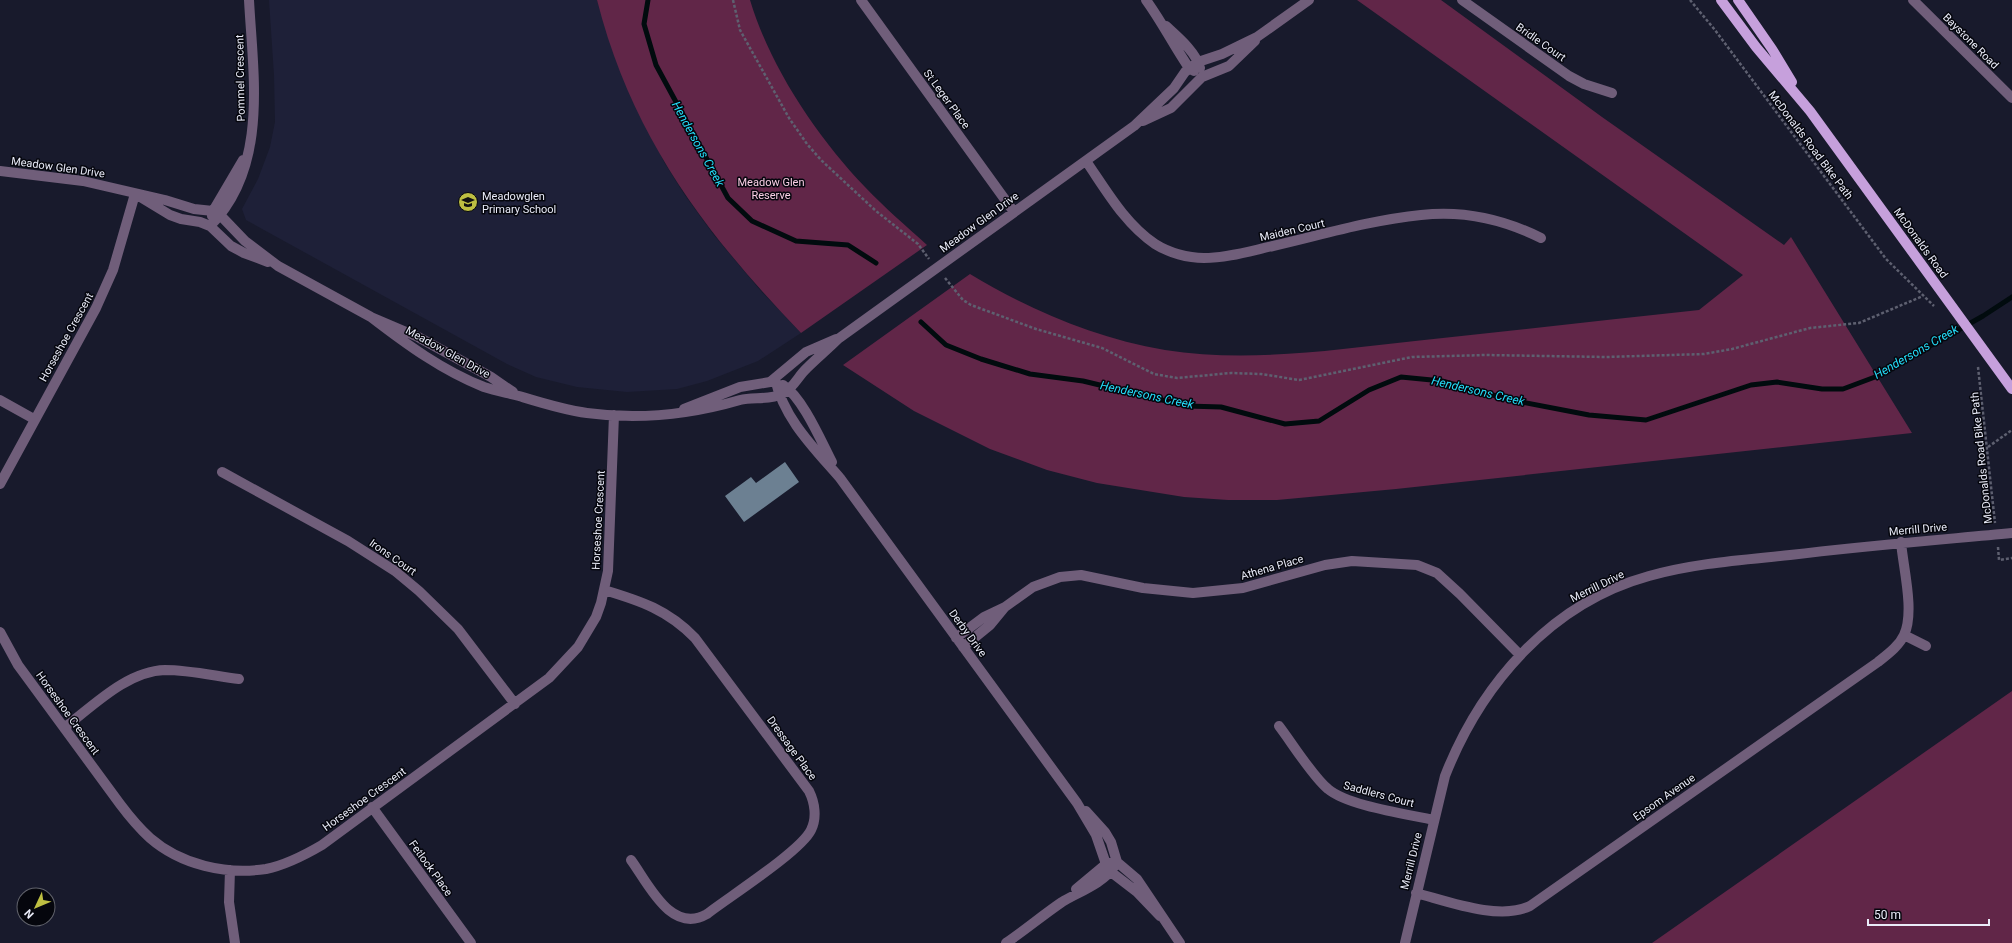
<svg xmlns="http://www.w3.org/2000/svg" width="2012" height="943" viewBox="0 0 2012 943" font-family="Roboto,sans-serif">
  <rect width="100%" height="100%" fill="#181a2c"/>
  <!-- built -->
  <path fill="#1e2038" d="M269 0H597L613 51 627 87 664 162 684 194 713 234 760 290 801 333 758 361 707 381 677 389 627 392 577 387 536 377 507 364 246 220 242 209 258 179 270 147 275 122 274 75Z"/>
  <!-- green -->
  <path fill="#612648" d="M597 0H750C770 67 817 137 865 187 884 207 906 226 927 245L801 333C705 233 632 137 597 0Z
    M1357 0H1441L1602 117 1784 245 1791 237 1912 433 1396 489 1277 500H1228L1184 497 1097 483 1047 470 990 449 914 411 843 365 970 274C1030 310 1095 338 1165 350 1247 363 1333 350 1415 341 1510 331 1604 320 1699 310L1743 275Z
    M2012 691V943H1652Z"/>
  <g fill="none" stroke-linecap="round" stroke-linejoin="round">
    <!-- stream -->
    <path stroke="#010b0e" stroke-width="5" d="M648 0 644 24 656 65 728 198 752 221 796 241 848 245 876 263
      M921 322 946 345 981 359 1030 374 1083 381 1187 406 1221 407 1285 424 1319 421 1369 390 1401 377 1442 381 1511 400 1589 415 1646 420 1751 385 1777 382 1822 389H1843L1875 377 1983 316 2012 297"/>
  </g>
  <!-- building -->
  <path fill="#6c8092" d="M785 462 799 482 744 522 725 496 751 477 756 483Z"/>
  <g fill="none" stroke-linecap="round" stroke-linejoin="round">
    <!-- path -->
    <path stroke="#5e6070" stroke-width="2.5" stroke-dasharray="3 2" stroke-linecap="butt" d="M733 0 740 30 789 118 807 144 821 160 876 211 918 244 929 259
      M1690 0 1715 30 1886 259 1934 306
      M945 278 963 300 971 305 1036 329 1102 348 1154 374 1177 378 1231 373 1261 374 1299 380 1412 357 1486 355 1606 357 1704 354 1732 349 1810 328 1859 323 1923 296
      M1978 367 1995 523
      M1988 447 2012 430
      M1998 547 1999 560 2012 558"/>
    <!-- minor -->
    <path stroke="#705e7a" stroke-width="10" d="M861 0 1014 212
      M1146 0C1162 22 1174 46 1189 68L1194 71
      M1462 0 1569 76 1584 84 1612 93
      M1913 0 2012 98
      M1166 26C1178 37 1196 52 1200 68
      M1143 121 1171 108 1202 77 1229 66 1255 41
      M1086 161C1106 190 1125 224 1155 244 1169 253 1188 258 1204 258 1227 258 1250 251 1273 246 1321 235 1371 220 1421 215 1464 210 1503 219 1541 238
      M0 171 83 181 165 200 194 209 213 211 222 217 245 241 278 266 371 317 418 337 491 377 513 392
      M142 198 170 215 181 219 200 222 210 226 231 246 244 253 268 262
      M212 216 213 211 243 160
      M210 226C269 167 253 75 249 0
      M371 317C406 344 443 371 484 387 496 391 508 393 519 396 542 403 564 410 587 413 638 420 692 414 740 400 753 397 770 400 782 394 794 388 798 376 807 368 817 358 828 349 838 339L1134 126 1174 88 1185 72 1198 62 1222 54 1257 37 1309 0
      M775 379C784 419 814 448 840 478L1077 803 1096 835 1106 864 1111 872 1137 892 1160 916
      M783 385C803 398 821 441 832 462
      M0 400 34 419
      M684 409 740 387 770 382 806 352 836 339
      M222 472 348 541 395 571 419 591 458 629 515 704
      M0 484 96 308 113 270 135 194
      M604 590C641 601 668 610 695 638L809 791C815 803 817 818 811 830 801 851 729 897 707 914 671 935 648 883 631 860
      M0 632 18 665 120 804C129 816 139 828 150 838 181 865 226 875 266 869 286 865 305 855 322 845L549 678 578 647 596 617 601 603 608 571 614 415
      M1904 635 1926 646
      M956 638 984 617 1005 607 1033 587 1060 577 1081 575 1143 588 1193 593 1243 588 1325 565 1352 561 1417 565 1437 573 1460 594 1520 655
      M963 647 990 625 1004 608
      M1279 726C1292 743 1313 777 1328 789 1348 806 1407 814 1434 820
      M64 728C93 706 127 671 165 670 189 670 215 676 239 679
      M372 807 471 943
      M1086 811 1105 832 1111 842 1117 862 1137 879 1180 943
      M230 870 229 902 235 943
      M1076 889 1106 864 1111 863
      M1416 893C1447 901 1499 921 1530 906L1878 662C1888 654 1899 646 1904 635 1915 612 1903 567 1901 542
      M1006 943C1025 930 1043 915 1062 902 1077 893 1105 882 1114 867
      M1405 943 1445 776C1481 684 1551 603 1649 576 1695 563 1743 560 1790 555 1864 546 1938 540 2012 533"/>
    <!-- major -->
    <path stroke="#c6a0dc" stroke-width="10" d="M1721 0 1756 47 1810 111 2012 389
      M1738 0 1772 49 1792 82"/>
  </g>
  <!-- icons -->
  <defs>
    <g id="school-disc" transform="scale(1)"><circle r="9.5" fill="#bebf42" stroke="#05060d"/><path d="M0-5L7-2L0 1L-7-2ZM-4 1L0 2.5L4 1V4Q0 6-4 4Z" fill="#111"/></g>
  </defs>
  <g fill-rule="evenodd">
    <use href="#school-disc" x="468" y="202"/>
  </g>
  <g text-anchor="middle" stroke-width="3" stroke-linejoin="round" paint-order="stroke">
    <!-- street labels -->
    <g font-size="11" fill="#e9ebf8" stroke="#05060d">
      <text transform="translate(1971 41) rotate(45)" y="4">Baystone Road</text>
      <text transform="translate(1541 42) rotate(35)" y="4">Bridle Court</text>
      <text transform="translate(240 78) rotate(-91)" y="4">Pommel Crescent</text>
      <text transform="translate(947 99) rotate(54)" y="4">St Leger Place</text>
      <text transform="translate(1811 145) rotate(53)" y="4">McDonalds Road Bike Path</text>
      <text transform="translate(58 167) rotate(8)" y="4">Meadow Glen Drive</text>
      <text transform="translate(979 222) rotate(-36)" y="4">Meadow Glen Drive</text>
      <text transform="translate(1292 230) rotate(-13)" y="4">Maiden Court</text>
      <text transform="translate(1921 243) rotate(54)" y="4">McDonalds Road</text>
      <text transform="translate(66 337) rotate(-61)" y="4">Horseshoe Crescent</text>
      <text transform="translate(448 352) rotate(29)" y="4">Meadow Glen Drive</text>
      <text transform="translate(1981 458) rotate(-96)" y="4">McDonalds Road Bike Path</text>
      <text transform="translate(598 520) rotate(-87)" y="4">Horseshoe Crescent</text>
      <text transform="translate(1918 529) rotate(-5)" y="4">Merrill Drive</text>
      <text transform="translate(393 557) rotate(35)" y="4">Irons Court</text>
      <text transform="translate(1272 567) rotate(-16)" y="4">Athena Place</text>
      <text transform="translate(1597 586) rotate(-26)" y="4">Merrill Drive</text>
      <text transform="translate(968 633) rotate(54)" y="4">Derby Drive</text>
      <text transform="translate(68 713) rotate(54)" y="4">Horseshoe Crescent</text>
      <text transform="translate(792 748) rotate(54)" y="4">Dressage Place</text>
      <text transform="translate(1379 794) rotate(15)" y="4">Saddlers Court</text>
      <text transform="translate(1664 797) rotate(-35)" y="4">Epsom Avenue</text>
      <text transform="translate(364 799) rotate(-36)" y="4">Horseshoe Crescent</text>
      <text transform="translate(1411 861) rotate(-76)" y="4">Merrill Drive</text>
      <text transform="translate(431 868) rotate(54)" y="4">Fetlock Place</text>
    </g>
    <!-- park labels -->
    <g font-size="11" fill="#f9cee4" stroke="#05060d">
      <text x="771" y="186">Meadow Glen<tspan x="771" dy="13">Reserve</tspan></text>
    </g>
    <!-- poi labels -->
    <g font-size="11" fill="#e9ebf8" stroke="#05060d" text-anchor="start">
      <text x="482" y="200">Meadowglen<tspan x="482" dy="13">Primary School</tspan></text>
    </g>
    <!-- water labels -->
    <g font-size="12" font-style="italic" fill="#24defa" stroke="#05060d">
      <text transform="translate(698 144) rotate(61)" y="4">Hendersons Creek</text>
      <text transform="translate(1916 352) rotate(-30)" y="4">Hendersons Creek</text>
      <text transform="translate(1478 391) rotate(13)" y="4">Hendersons Creek</text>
      <text transform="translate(1147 395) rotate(12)" y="4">Hendersons Creek</text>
    </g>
  </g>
  <!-- north arrow -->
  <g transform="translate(36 907) rotate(226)"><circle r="19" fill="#05060d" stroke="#60626b"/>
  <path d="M0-3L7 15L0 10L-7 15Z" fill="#bebf42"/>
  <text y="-6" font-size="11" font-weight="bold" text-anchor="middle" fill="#e9ebf8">N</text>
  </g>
  <!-- scale -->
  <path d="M1868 919v6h121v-6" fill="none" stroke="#e9ebf8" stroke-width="2"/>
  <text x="1874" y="919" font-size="12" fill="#e9ebf8" stroke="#05060d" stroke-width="3" paint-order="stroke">50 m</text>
</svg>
